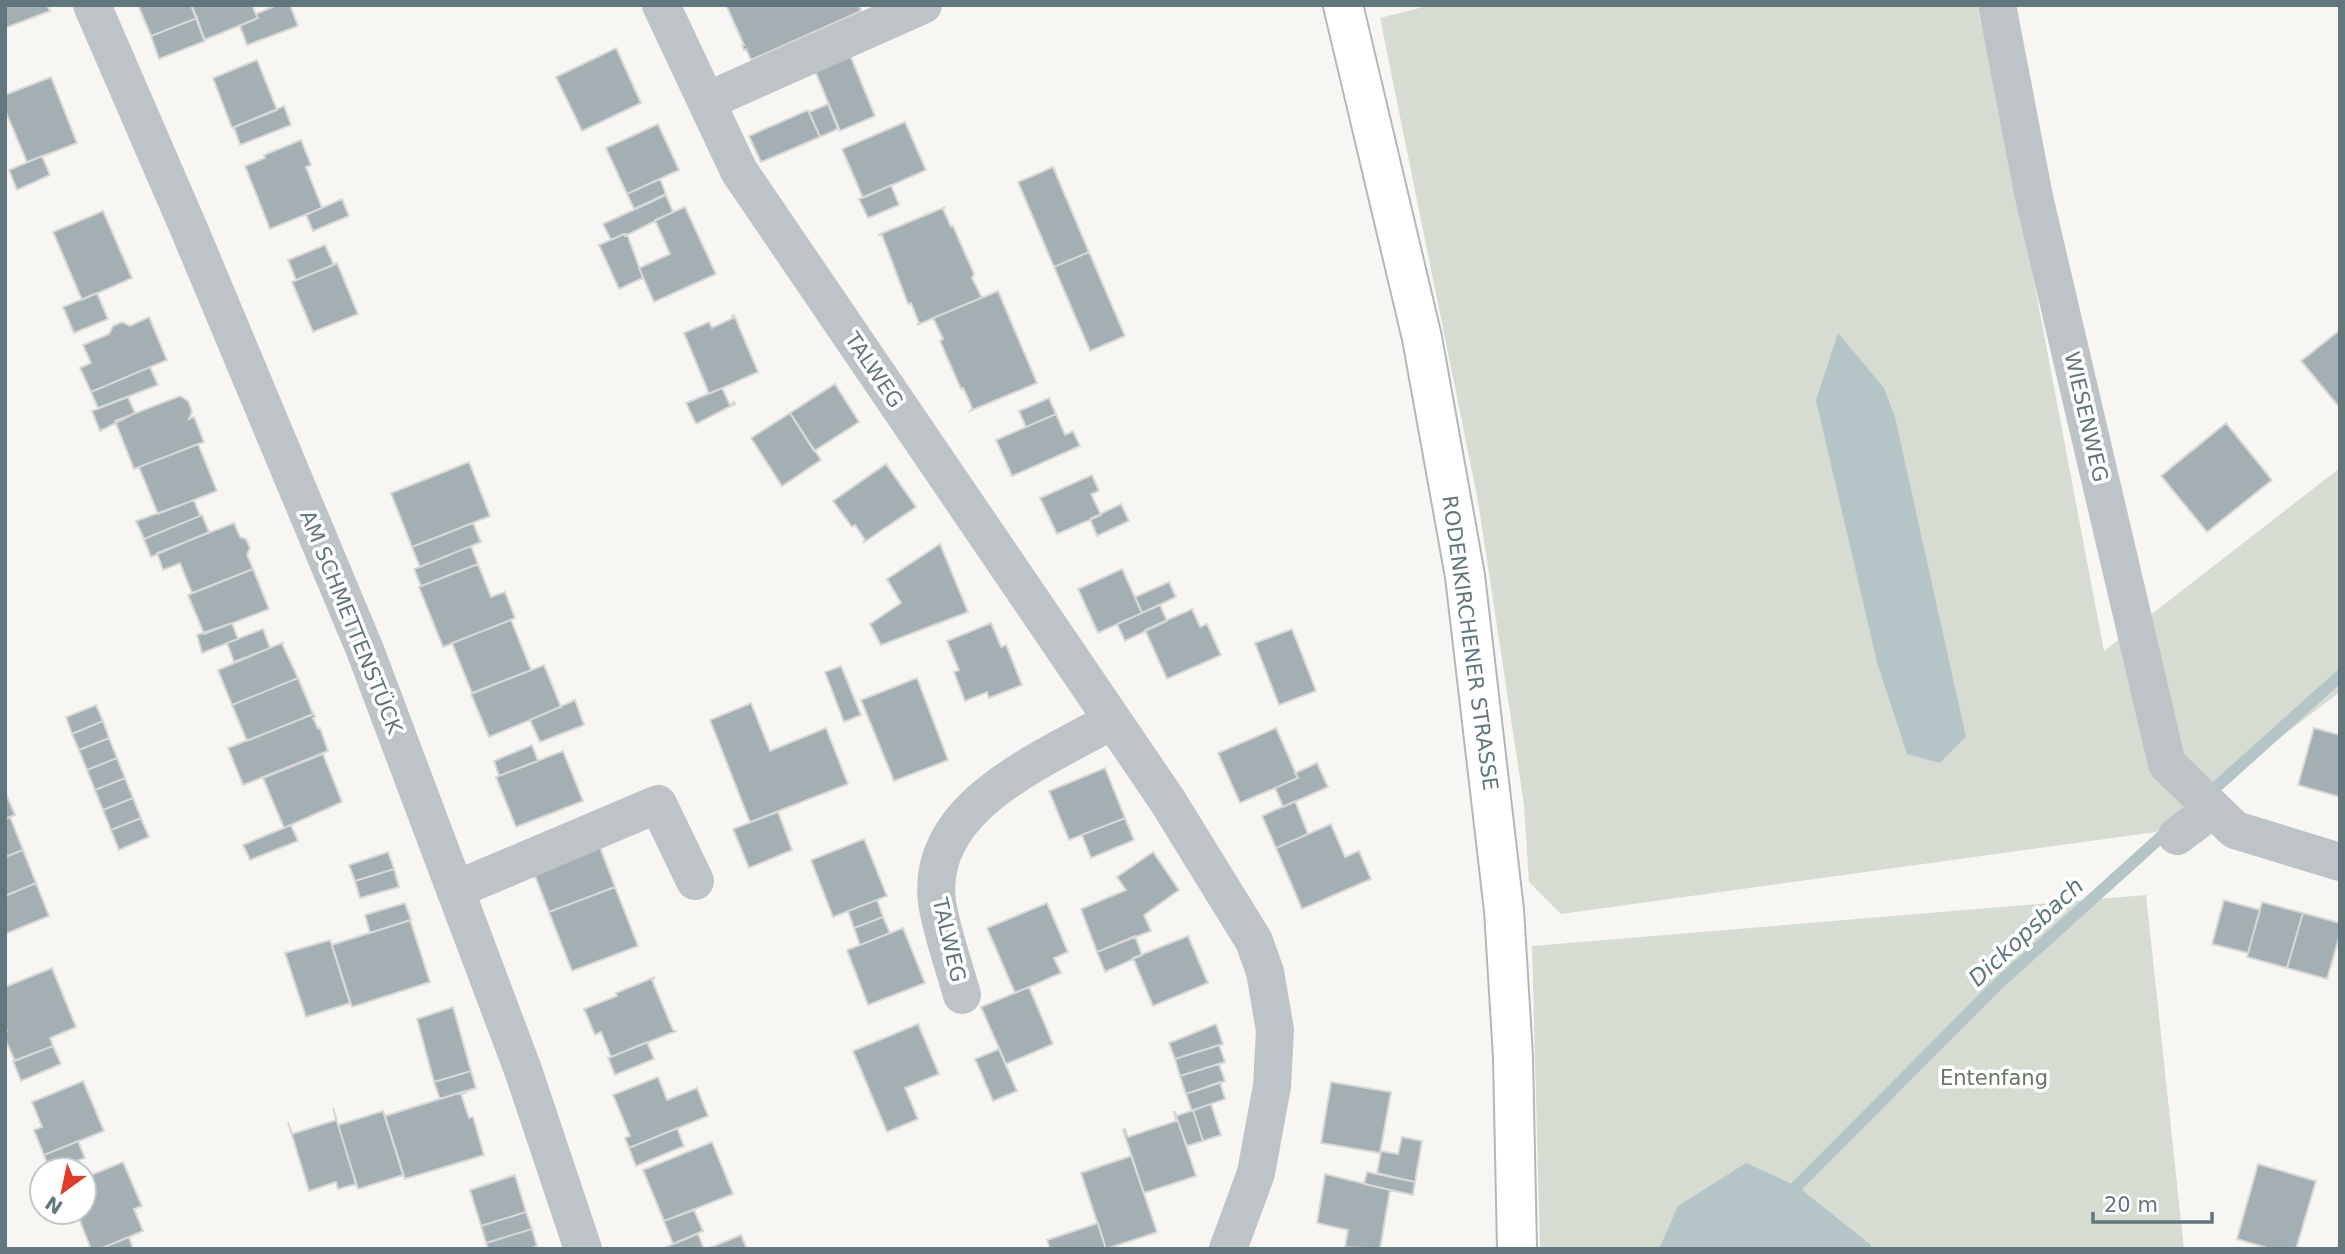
<svg xmlns="http://www.w3.org/2000/svg" width="2345" height="1254" viewBox="0 0 2345 1254" font-family="'DejaVu Sans',sans-serif">
  <rect width="100%" height="100%" fill="#f7f6f3"/>
  <!-- green -->
  <path fill="#d7dcd3" d="M1431 5H1977L2018 197 2104 651 2340 468V692L2156 832 1561 914 1529 882 1524 805 1478 501 1380 18Z
    M2146 895 2184 1249H1540L1532 946Z"/>
  <!-- water -->
  <path fill="#b5c4c6" d="M1838 333 1884 388 1895 417 1966 737 1940 763 1907 754 1877 662 1816 400Z
    M1746 1163 1797 1186 1871 1245V1249H1659L1678 1206Z"/>
  <g fill="none" stroke-linecap="round" stroke-linejoin="round">
    <!-- stream -->
    <path stroke="#b5c4c6" stroke-width="12" d="M2205 797 2340 676
      M1795 1200 1797 1186 1997 985 2171 828"/>
  </g>
  <!-- building -->
  <path fill="#a4afb3" stroke="#d8d8d6" stroke-width="2" d="M5 5H47L50 11 5 28Z
    M138 5H191L197 18 151 36Z
    M191 5H252L258 18 204 40Z
    M277 5H290L298 26 247 45 240 26 258 18 256 14Z
    M726 5H859L861 11 751 60 746 49 744 50 742 45H744Z
    M197 18 205 41 159 59 151 36Z
    M616 48 641 103 582 131 556 77Z
    M850 55 875 116 840 131 815 71Z
    M257 60 277 110 232 128 213 78Z
    M51 77 77 143 27 162 5 110V95Z
    M828 104 838 129 820 137 809 112Z
    M284 106 291 125 240 145 234 127Z
    M808 110 820 137 761 162 749 136Z
    M905 122 926 170 863 198 842 149Z
    M658 124 679 170 627 194 606 148Z
    M301 140 311 165 306 167 322 208 270 229 245 166 265 158 264 155Z
    M42 156 50 175 17 190 9 170Z
    M1053 167 1089 252 1054 267 1018 182Z
    M660 179 666 194 634 209 627 194Z
    M891 185 899 205 868 218 859 199Z
    M666 195 673 212 625 236 624 234 611 240 603 224Z
    M342 199 349 216 313 231 306 215Z
    M685 207 716 274 654 302 639 268 670 254 655 220Z
    M945 207 943 209 951 227 953 226 974 274 972 278 981 296 983 297 917 325 919 323 911 303 908 304 882 235H878Z
    M103 211 132 278 82 300 53 232Z
    M624 234H627L643 278 619 289 599 245Z
    M325 245 334 265 296 280 288 260Z
    M1089 252 1125 336 1090 351 1054 267Z
    M337 263 358 314 313 332 292 282Z
    M998 291 1037 383 970 411 972 408 968 398 963 388 961 389 940 341 943 339 934 320 931 319Z
    M97 293 108 319 74 333 63 307Z
    M734 315 758 372 709 394 684 333 709 322 712 328 733 318 732 316Z
    M149 317 167 360 91 392 80 368 91 363 83 345 109 334 113 326 122 322 130 326Z
    M2340 330V408L2301 361Z
    M150 367 158 385 98 408 91 392Z
    M835 384 859 422 814 451 790 413Z
    M722 388 730 405 734 402 735 404 696 424 686 403Z
    M180 396 188 401 192 411 189 419 194 417 204 442 134 469 115 421Z
    M128 397 135 413 100 431 92 411Z
    M1049 398 1056 414 1026 427 1019 411Z
    M790 413 821 460 782 486 751 438Z
    M1056 414 1065 435 1073 431 1080 446 1012 476 996 440Z
    M2226 423 2272 480 2207 532 2161 476Z
    M198 444 217 491 158 514 139 467Z
    M469 462 490 516 412 547 391 493Z
    M886 464 916 507 863 543 865 540 855 525 852 527 833 501Z
    M1092 475 1099 491 1091 494 1101 515 1057 534 1040 498Z
    M194 500 200 516 144 539 136 521Z
    M1121 504 1129 521 1097 536 1090 519Z
    M202 515 209 532 151 557 144 539Z
    M234 523 240 537 246 539 250 548 247 555 253 569 192 593 180 563 163 570 157 553Z
    M473 523 481 542 420 567 412 547Z
    M940 544 968 612 881 645 870 624 901 603 887 579Z
    M471 546 478 564 421 586 414 569Z
    M478 564 491 597 505 592 515 618 443 647 419 587Z
    M253 569 269 609 204 634 188 595Z
    M1122 569 1142 613 1098 633 1078 589Z
    M1169 582 1176 597 1142 613 1135 597Z
    M1160 605 1167 621 1125 641 1117 624Z
    M1192 609 1200 627 1207 624 1221 655 1167 679 1145 630Z
    M511 620 531 670 472 693 452 643Z
    M232 623 238 639 202 653 197 635Z
    M991 623 1001 647 1006 645 1022 685 989 698 987 692 965 701 954 672 959 670 947 641Z
    M263 629 270 648 234 662 227 643Z
    M1292 629 1316 691 1279 705 1255 643Z
    M284 642 282 644 298 678 232 705 218 670Z
    M544 665 561 707 489 737 471 694Z
    M841 666 861 715 844 722 825 672Z
    M298 678 313 714 247 741 232 705Z
    M917 678 948 760 894 781 861 700Z
    M575 700 584 725 540 742 530 720Z
    M751 703 770 751 826 728 848 784 750 822 710 720Z
    M96 705 103 721 72 734 66 717Z
    M314 714 315 717 313 718 318 729 320 728 328 751 243 785 228 748Z
    M103 721 109 738 79 750 72 734Z
    M1276 728 1298 778 1240 803 1218 753Z
    M2314 728 2340 735V797L2298 785Z
    M109 738 117 758 87 770 79 750Z
    M532 745 538 761 499 776 494 761Z
    M563 751 583 801 516 827 496 777Z
    M323 754 342 802 284 828 263 778Z
    M117 758 125 778 95 790 87 770Z
    M1317 763 1328 787 1283 807 1275 788 1298 778 1295 773Z
    M1105 768 1125 818 1069 840 1049 791Z
    M125 778 133 798 103 810 95 790Z
    M5 791 15 815 5 819Z
    M133 798 141 818 111 830 103 810Z
    M1295 801 1308 834 1276 848 1262 816Z
    M778 812 792 850 749 868 733 829Z
    M10 817 23 850 5 857V819Z
    M141 818 149 837 119 850 111 830Z
    M1125 818 1134 840 1091 858 1082 835Z
    M1331 824 1345 857 1359 851 1371 879 1302 909 1276 848Z
    M291 825 298 841 250 860 243 845Z
    M596 837 615 887 549 912 530 863Z
    M864 839 887 896 833 917 811 860Z
    M23 850 36 883 5 896V857Z
    M388 852 394 869 355 881 349 865Z
    M1153 852 1179 890 1144 915 1151 931 1097 952 1081 909 1126 890 1117 877Z
    M394 869 399 887 360 898 355 881Z
    M36 883 49 916 5 934V896Z
    M615 887 638 946 572 971 549 912Z
    M877 900 883 917 854 928 848 911Z
    M2224 900 2260 910 2248 953 2212 944Z
    M2262 902 2303 913 2287 968 2247 957Z
    M405 903 411 920 370 933 365 915Z
    M1047 903 1068 952 1054 958 1061 973 1015 993 987 928Z
    M2303 913 2340 923V934L2327 979 2287 968Z
    M883 917 890 933 860 945 854 928Z
    M410 920 430 982 352 1007 332 945Z
    M903 928 925 983 868 1005 847 950Z
    M1135 936 1142 955 1105 972 1097 952Z
    M1188 936 1208 983 1153 1006 1133 958Z
    M330 940 350 1003 306 1017 285 953Z
    M52 968 76 1027 50 1038 53 1046 15 1061 5 1039V1032L7 1031 5 1026V987Z
    M655 977 652 980 673 1030 676 1031 611 1057 601 1032 595 1035 584 1009 617 996 616 993Z
    M1029 987 1053 1044 1006 1064 981 1007Z
    M453 1007 471 1071 434 1082 417 1019Z
    M918 1024 939 1074 905 1088 918 1119 887 1132 853 1051Z
    M1216 1024 1223 1044 1175 1059 1169 1043Z
    M647 1042 654 1059 615 1075 608 1058Z
    M1219 1045 1225 1062 1180 1076 1175 1059Z
    M53 1046 61 1064 21 1081 13 1061Z
    M999 1049 1017 1091 993 1101 975 1059Z
    M1219 1064 1225 1081 1186 1094 1180 1076Z
    M471 1071 476 1088 440 1099 434 1082Z
    M658 1077 667 1100 697 1088 708 1116 629 1148 625 1138 630 1136 613 1095Z
    M83 1081 104 1131 44 1155 34 1130 42 1127 32 1102Z
    M1220 1082 1225 1099 1192 1111 1186 1094Z
    M1331 1082 1391 1092 1380 1153 1321 1143Z
    M465 1091 466 1093 461 1094 469 1118 473 1117 484 1155 405 1179 385 1116Z
    M1211 1104 1221 1135 1203 1141 1193 1110Z
    M333 1108 356 1184 338 1189 336 1182 309 1191 288 1122 292 1134 336 1120Z
    M1193 1110 1203 1141 1187 1146 1176 1116Z
    M383 1111 403 1175 358 1189 338 1125Z
    M1174 1112H1175L1196 1176 1144 1193 1123 1130 1125 1129 1128 1137 1176 1121Z
    M677 1128 684 1146 636 1166 629 1148Z
    M1402 1137 1422 1141 1415 1182 1377 1173 1381 1151 1398 1154Z
    M78 1141 85 1158 50 1170 44 1155Z
    M712 1142 733 1194 664 1221 643 1170Z
    M1131 1156 1157 1232 1106 1249 1081 1173Z
    M123 1162 142 1206 134 1209 143 1231 100 1249H91L77 1213 65 1218 63 1212H84V1178Z
    M2258 1164 2316 1181 2296 1249H2271L2237 1239Z
    M1367 1172 1415 1182 1413 1195 1364 1184Z
    M1325 1174 1390 1190 1380 1249 1345 1247 1348 1230 1317 1223Z
    M515 1175 526 1212 481 1226 470 1190Z
    M694 1210 703 1231 673 1244 664 1221Z
    M526 1212 532 1229 486 1243 481 1226Z
    M1098 1223 1106 1249H1050L1047 1240Z
    M532 1229 537 1246 529 1249H488L486 1243Z
    M698 1234 704 1249H662L673 1244Z
    M741 1235 747 1249H707Z
    M129 1237 133 1249H100Z"/>
  <g fill="none" stroke-linecap="round" stroke-linejoin="round">
    <!-- major casing -->
    <g stroke="#b1b7ba" stroke-width="42">
      <path id="major" d="M1343 5 1422 338 1465 576 1504 910 1513 1057 1517 1249"/>
    </g>
    <!-- minor -->
    <path stroke="#bdc3c6" stroke-width="38" d="M92 5 189 229 365 650 523 1070 583 1249
      M661 5 739 171 1167 800 1254 941 1265 972 1275 1030 1272 1086 1256 1173 1228 1249
      M1997 5 2034 197 2167 764 2235 830 2340 862
      M707 101 923 5
      M2177 836 2213 809
      M455 890 658 804 695 881
      M962 995C954 966 941 930 937 902 925 806 1043 760 1111 721"/>
    <!-- major -->
    <use href="#major" stroke="#fff" stroke-width="38"/>
  </g>
  <g text-anchor="middle" stroke-width="7" stroke-linejoin="round" paint-order="stroke">
    <!-- street labels -->
    <g font-size="21" fill="#62767e" stroke="#fff">
      <text transform="translate(874 370) rotate(56)" y="7">TALWEG</text>
      <text transform="translate(2086 417) rotate(77)" y="7">WIESENWEG</text>
      <text transform="translate(351 622) rotate(68)" y="7">AM SCHMETTENSTÜCK</text>
      <text transform="translate(1470 643) rotate(82)" y="7">RODENKIRCHENER STRASSE</text>
      <text transform="translate(949 940) rotate(77)" y="7">TALWEG</text>
    </g>
    <!-- park labels -->
    <g font-size="21" fill="#677761" stroke="#fff">
      <text x="1994" y="1085">Entenfang</text>
    </g>
    <!-- water labels -->
    <g font-size="23" font-style="italic" fill="#5d767a" stroke="#fff">
      <text transform="translate(2026 932) rotate(-43)" y="8">Dickopsbach</text>
    </g>
  </g>
  <!-- border -->
  <rect width="2345" height="1254" fill="none" stroke="#62767e" stroke-width="14"/>
  <!-- north arrow -->
  <g transform="translate(63 1191) rotate(213)"><circle r="33" fill="#ffffff" stroke="#c0c8cb" stroke-width="2"/>
  <path d="M0-5L12 26L0 18L-12 26Z" fill="#e23c28"/>
  <text y="-10" font-size="19" font-weight="bold" text-anchor="middle" fill="#62767e">N</text>
  </g>
  <!-- scale -->
  <path d="M2093 1212v10h119v-10" fill="none" stroke="#62767e" stroke-width="3.5"/>
  <text x="2104" y="1212" font-size="21" fill="#62767e" stroke="#ffffff" stroke-width="5" paint-order="stroke">20 m</text>
</svg>
